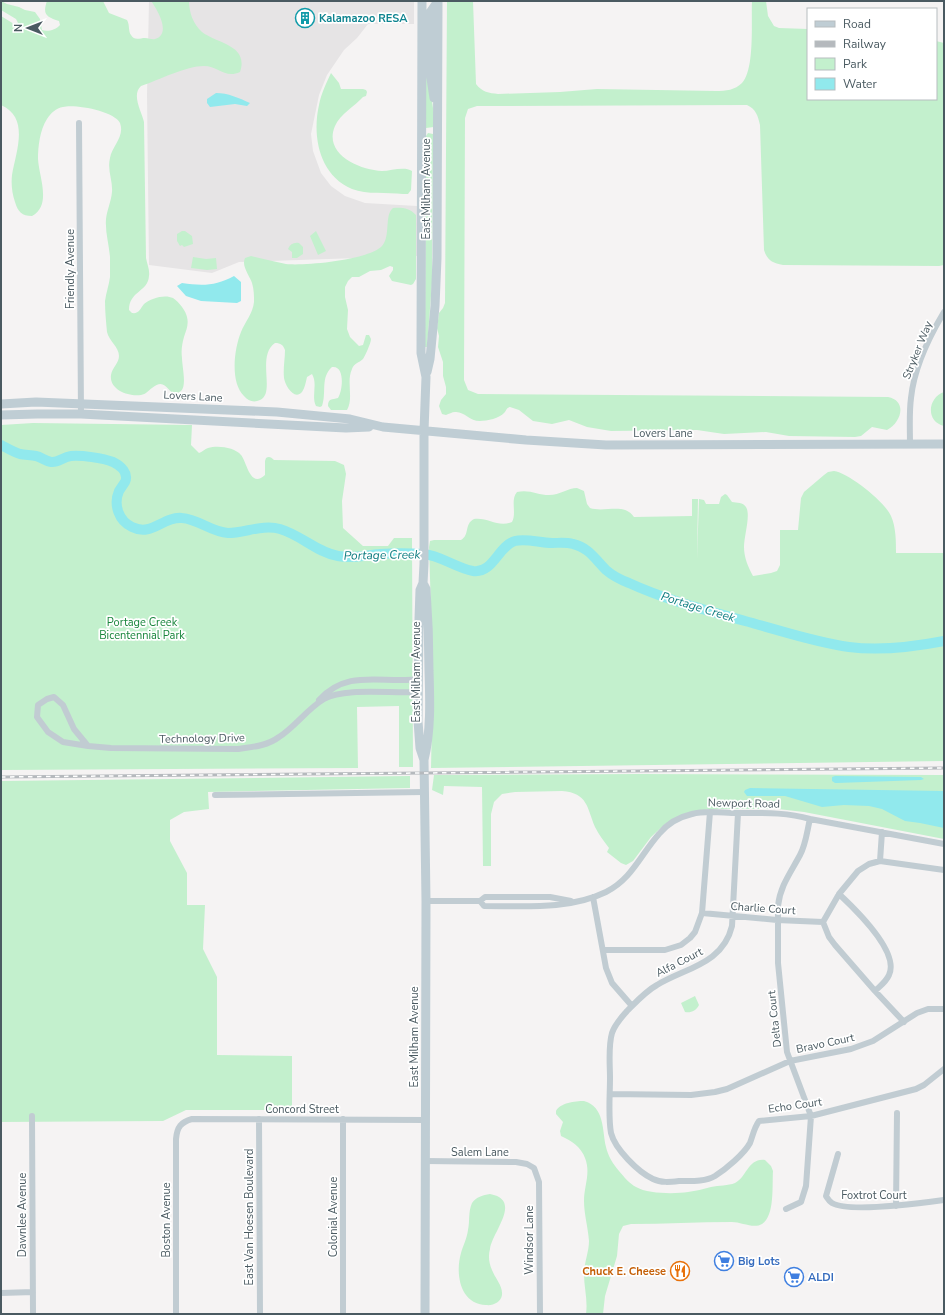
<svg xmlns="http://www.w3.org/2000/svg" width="945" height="1315" viewBox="0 0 945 1315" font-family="'Nunito Sans',sans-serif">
  <rect width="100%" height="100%" fill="#f5f3f3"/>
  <!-- education -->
  <path fill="#e6e4e5" d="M149 1H414V24H368L357 38 344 50 327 75 319 95 311 134 313 151 321 173 331 186 345 196 365 203 417 206 418 256 239 262 212 273 149 265 147 95Z"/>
  <!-- green -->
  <path fill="#c3f0cd" d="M1 1 7 4 19 7 25 10 35 12 40 19 42 30C47 32 56 30 60 25L59 21C47 17 42 15 47 1H103L109 13 127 20C130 25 128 31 131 35 134 41 140 38 145 38 149 38 152 40 155 39 172 34 157 9 151 1H189C189 12 193 24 202 32 218 44 249 45 240 72 225 79 218 66 204 66 186 66 159 80 141 86 131 95 142 112 144 122L146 258C147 264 150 270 149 276 148 292 129 291 129 310L132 313C139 314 140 309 144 304 151 298 165 294 173 298 179 302 186 311 187 317 189 325 186 330 184 337 182 344 181 351 182 358 182 366 187 386 181 391 168 401 168 374 152 388 148 391 146 394 141 395 129 397 109 390 111 375 112 368 119 363 119 356 119 347 109 341 107 332 106 322 105 311 105 301 106 293 109 285 110 277 110 271 110 264 110 257 109 244 105 232 106 219 107 210 111 202 112 192 113 181 107 170 110 158 112 146 125 137 120 123 114 111 75 104 63 107 56 108 51 113 47 119 40 130 38 146 38 159 39 177 52 205 32 216 22 216 18 212 15 202 12 193 11 184 12 175 16 151 30 118 1 105V16L14 24 18 23 16 19 1 10Z
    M447 1H473L476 84C482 92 489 93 498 94L560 92 597 89 716 91C726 91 735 90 742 83 755 69 751 21 752 1H766L768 16 774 26 779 28 808 29V99H936V41L944 43V265L939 266 783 265C772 263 767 260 764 250L760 125C758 116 756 109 747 105L477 106 468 109 465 118 464 380 468 390 478 394 888 397C908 401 901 423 887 430L872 427 861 436 855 437 789 436 766 432 724 434 697 430 611 431 587 427 569 420 552 424 533 421 519 410 510 407C506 408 507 410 504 413 500 418 487 421 480 421 469 421 464 411 455 412 452 412 449 414 446 415L442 414 439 406 441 400 446 394V387L443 376V362L438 347 439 336 437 328 439 313 443 308 445 303Z
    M331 73 339 83 341 89H363L366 90 367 92 366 96 363 97C355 106 340 114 335 126 323 154 359 170 382 171 391 171 404 166 412 171L411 190 408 194H403C387 192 367 195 352 189 319 175 312 136 319 105 321 94 326 84 331 73Z
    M426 74H428L434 115V127L426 128Z
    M428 133 433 134 432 283 427 347H425L426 136Z
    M393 208C401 207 410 208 416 215V279L413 284 411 285 392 281 389 276 393 270V267L390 266 381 270 370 271 359 277H352L348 281 345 287V297L348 310 347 329 350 337 359 346 363 345 366 335H369L371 339C371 343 365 356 363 359 359 363 354 363 352 369 346 382 354 398 347 410H331L328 406C328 398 332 400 338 398 343 390 345 365 332 367 320 378 327 392 322 406L320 407 316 406C311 396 318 384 312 374L307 377C306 381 305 388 302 392 294 401 285 385 284 378 283 368 285 359 285 350 283 345 281 343 275 343 256 356 276 393 260 400 254 403 248 401 244 396 230 383 234 349 241 332 245 322 253 313 254 302 254 296 254 289 252 283 250 276 241 266 245 258L251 256 255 257C265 259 275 262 286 264 305 266 369 260 382 246 391 236 384 215 393 208Z
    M182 231H185L192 236 193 244 184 247 182 245 180 246 177 241V234Z
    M316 231 326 251 318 255 310 236Z
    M299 243 303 247V254L297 258H292V252L288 249C290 244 294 242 299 243Z
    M193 257 206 259 216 258 217 269 207 270 191 268Z
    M944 392V426C926 422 927 398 944 392Z
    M33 423 192 425 191 445 199 453C202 452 205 449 208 448 217 445 235 447 241 455 247 462 250 489 265 475V461L266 458C269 456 271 457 274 460L335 461 344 465 346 474 342 501 343 528 363 546H388L394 538H412L413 767H399V706L357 707 358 768 1 770V425Z
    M834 471C849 473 885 502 891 516 896 527 896 541 896 553H944V761L431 768 433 671 429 547 430 541 434 540H461C470 535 464 524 474 519 488 517 498 528 512 522 517 513 510 500 517 492 529 489 538 495 549 495 560 495 568 488 577 488L584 491 587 504 590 508C605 513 624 502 634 517L692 516V499H698L697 559 699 499 704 500 706 504H719L721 497 725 494 727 495 732 502C737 503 743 502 746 507 751 515 744 536 744 547 744 557 748 567 753 576L771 573 777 571 780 565V530H798L801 498 804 492 824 475 828 472Z
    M639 774 944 775V839L804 812 778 809H708L665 824 651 837 633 861 626 865 621 863 607 852 609 848C604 841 599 835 595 827 587 808 588 793 562 791L515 792 502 794 494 802 491 814V866H483L482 787 444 786 443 795 432 790 434 775Z
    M410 776V788L208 792 209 809 184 812 170 820V841L187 873V905H205L203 949 217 977V1055L292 1056V1110H186L163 1121 1 1122V781Z
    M695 996 699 1005C696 1011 691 1013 685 1012L681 1003Z
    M584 1101C605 1107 602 1130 606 1147 608 1156 613 1164 619 1171 624 1177 630 1184 636 1187 648 1194 675 1194 688 1192 696 1191 703 1189 711 1187 719 1185 728 1186 735 1183 747 1177 748 1158 765 1160L771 1166 773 1171C772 1185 775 1216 762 1224 754 1229 741 1222 732 1222 698 1222 664 1224 631 1224L623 1226 619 1234 617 1256 605 1296 603 1314H586C588 1300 584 1288 584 1274 584 1263 589 1252 589 1241 588 1227 584 1214 584 1201 584 1186 591 1173 585 1158 581 1147 572 1141 561 1136L560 1131 563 1122 556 1114V1111C560 1103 575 1101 584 1101Z
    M490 1194C523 1200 492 1232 490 1249 488 1256 489 1263 492 1270 495 1278 503 1286 502 1295 501 1302 493 1306 486 1305 460 1304 455 1274 461 1253 463 1246 467 1238 468 1230 470 1221 468 1212 472 1203 476 1197 483 1195 490 1194Z"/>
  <!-- water -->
  <path fill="#91e9ed" d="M216 93C228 93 239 98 250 103L247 106 235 104 210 107 207 103V99Z
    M234 276 241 282V301L237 303 201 301 186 296 177 286 182 283C202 286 216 286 234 276Z
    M835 776 921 777 924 779 921 780 837 783H835L832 781V777Z
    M750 788 944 791V828L920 823 905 821 882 809 869 806 844 805 822 807 785 796H747L744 792 745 790Z"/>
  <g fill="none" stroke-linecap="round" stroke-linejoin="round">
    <!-- river -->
    <path stroke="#91e9ed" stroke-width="10" d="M1 445C7 448 13 452 20 454 25 455 31 455 36 456 41 457 45 461 51 462 58 463 63 457 71 456 81 455 103 458 113 462 121 466 129 473 125 482 123 485 121 488 119 491 113 505 119 521 132 527 152 537 163 516 182 518 198 519 211 532 228 533 245 533 263 524 280 529 301 535 316 552 338 556 352 559 366 555 380 554 394 553 409 553 423 554 440 555 456 568 473 571 493 574 498 546 515 541 526 538 540 543 552 543 559 543 566 542 573 544 588 547 596 560 606 570 613 576 621 580 629 583 666 600 706 610 745 621 779 630 813 642 849 647 880 651 913 647 944 641"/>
    <!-- street -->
    <path stroke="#c1ccd2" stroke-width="6" d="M79 123 81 414
      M910 445C910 429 909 413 911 398 914 368 929 337 944 312
      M319 700C348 668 382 684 419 679
      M88 746 63 742 48 732 37 717 38 705 47 699 54 697 63 705 74 729 88 746 111 748 238 749C252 747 267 746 279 737 295 727 307 709 324 699 345 687 393 694 419 692
      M215 795 424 792
      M738 813 732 926C723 964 685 968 657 985 646 991 636 1002 627 1011 621 1018 615 1024 612 1033 608 1047 610 1064 610 1078 610 1096 608 1116 611 1133 615 1149 638 1172 653 1179 661 1183 670 1182 679 1181 691 1181 705 1182 715 1176 726 1169 744 1154 750 1143 753 1135 754 1128 759 1121L811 1116 916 1089 924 1085 944 1069
      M880 861 882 832
      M839 894C855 909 900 952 889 975 886 982 880 986 875 991
      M593 897 606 968 612 983 632 1006
      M426 901H480L485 897H550L571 901
      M480 901 484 906C525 906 569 910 606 892 632 879 641 854 659 834 667 824 679 817 692 814 706 810 723 813 737 813 762 813 786 812 810 819L944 844
      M702 913 777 920 823 922
      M603 950H665L681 945 690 938 695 932 702 913 710 812
      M904 1022 875 991 835 945 829 937 823 922 839 894 858 871 869 864 880 861 944 870
      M610 1094 691 1095 715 1092 727 1089 790 1061 851 1049 873 1041 917 1013 928 1009H944
      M32 1116 33 1314
      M259 1119 260 1314
      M343 1119V1314
      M838 1154 826 1196C828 1199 829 1201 832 1203 849 1213 922 1203 944 1200
      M425 1161 516 1162 527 1164 534 1168 539 1182 540 1314
      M896 1206 897 1113
      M786 1209 801 1202 806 1186 811 1116 787 1052 778 963V906C780 886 791 872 800 855 806 844 807 831 810 819
      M1 1293 33 1292
      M176 1314V1139C177 1127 181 1122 192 1119L426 1120"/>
    <!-- secondary -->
    <path stroke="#bfcdd4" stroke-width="9" d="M422 1 421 353 426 377 424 431V564L423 583 420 590 419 619 418 721 420 748 424 760
      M434 98 429 65V14L438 1
      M427 372 430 359 435 306 437 258 438 1
      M1 404 36 402 277 412 350 419 383 427 526 440 606 445 944 444
      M1 415 37 414H81L346 428 369 427
      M424 585 426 589C428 616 429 644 429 671 430 701 431 731 424 760L426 901 425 1314"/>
    <!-- rail casing -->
    <g stroke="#b5b9bd" stroke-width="3">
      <path id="rail" d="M1 777 944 768"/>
    </g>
    <!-- rail -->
    <use href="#rail" stroke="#fff" stroke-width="1.5" stroke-dasharray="4.5" stroke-linecap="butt"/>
  </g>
  <!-- icons -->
  <defs>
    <g id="building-ring" transform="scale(1)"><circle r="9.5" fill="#fff" stroke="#0f9aa8" stroke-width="1.5"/><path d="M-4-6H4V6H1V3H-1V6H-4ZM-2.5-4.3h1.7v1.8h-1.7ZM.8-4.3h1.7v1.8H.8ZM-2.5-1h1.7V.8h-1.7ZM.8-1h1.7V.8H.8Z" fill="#0f9aa8"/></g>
    <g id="supermarket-ring" transform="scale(1)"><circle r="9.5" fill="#fff" stroke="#3f7fe0" stroke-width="1.5"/><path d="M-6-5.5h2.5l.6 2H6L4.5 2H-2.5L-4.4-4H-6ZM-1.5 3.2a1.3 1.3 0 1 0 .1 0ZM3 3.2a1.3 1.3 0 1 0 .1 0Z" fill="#3f7fe0"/></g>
    <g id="restaurant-ring" transform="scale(1)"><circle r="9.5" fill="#fff" stroke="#e8710a" stroke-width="1.5"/><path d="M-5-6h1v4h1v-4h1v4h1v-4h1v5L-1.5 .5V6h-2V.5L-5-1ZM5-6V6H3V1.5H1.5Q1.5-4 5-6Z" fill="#e8710a"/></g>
  </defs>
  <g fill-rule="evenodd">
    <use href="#building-ring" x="305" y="18"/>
    <use href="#supermarket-ring" x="724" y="1261"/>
    <use href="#restaurant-ring" x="680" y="1271"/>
    <use href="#supermarket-ring" x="794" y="1277"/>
  </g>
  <g text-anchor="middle" stroke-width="3.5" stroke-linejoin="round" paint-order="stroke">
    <!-- culture labels -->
    <g font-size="11" font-weight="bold" fill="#0d838f" stroke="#fff" text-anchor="start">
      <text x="319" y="22">Kalamazoo RESA</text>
    </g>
    <!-- street labels -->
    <g font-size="11" fill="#4a5a61" stroke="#fff">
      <text transform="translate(426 189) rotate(-90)" y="4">East Milham Avenue</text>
      <text transform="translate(70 269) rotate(-90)" y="4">Friendly Avenue</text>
      <text transform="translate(917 350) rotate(-68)" y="4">Stryker Way</text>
      <text transform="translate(193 396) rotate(3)" y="4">Lovers Lane</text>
      <text x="663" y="437">Lovers Lane</text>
      <text transform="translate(416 672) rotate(-90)" y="4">East Milham Avenue</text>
      <text transform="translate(202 738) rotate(-1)" y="4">Technology Drive</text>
      <text transform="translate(744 803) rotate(1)" y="4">Newport Road</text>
      <text transform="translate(763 908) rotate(4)" y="4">Charlie Court</text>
      <text transform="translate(679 962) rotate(-27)" y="4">Alfa Court</text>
      <text transform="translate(774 1019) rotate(-96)" y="4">Delta Court</text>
      <text transform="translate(414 1037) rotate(-90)" y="4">East Milham Avenue</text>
      <text transform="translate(825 1043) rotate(-12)" y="4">Bravo Court</text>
      <text transform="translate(795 1105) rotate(-8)" y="4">Echo Court</text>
      <text x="302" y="1113">Concord Street</text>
      <text x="480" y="1156">Salem Lane</text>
      <text x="874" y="1199">Foxtrot Court</text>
      <text transform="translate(22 1215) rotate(-90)" y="4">Dawnlee Avenue</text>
      <text transform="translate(249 1217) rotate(-90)" y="4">East Van Hoesen Boulevard</text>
      <text transform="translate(333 1217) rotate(-90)" y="4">Colonial Avenue</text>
      <text transform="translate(166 1220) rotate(-90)" y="4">Boston Avenue</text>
      <text transform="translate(529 1240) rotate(-90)" y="4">Windsor Lane</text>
    </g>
    <!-- park labels -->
    <g font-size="11" fill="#18853c" stroke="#fff">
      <text x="142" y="626">Portage Creek<tspan x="142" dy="13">Bicentennial Park</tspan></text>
    </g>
    <!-- shop labels -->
    <g font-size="11" font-weight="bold" fill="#366cbe" stroke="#fff" text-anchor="start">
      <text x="738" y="1265">Big Lots</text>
      <text x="808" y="1281">ALDI</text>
    </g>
    <!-- food labels -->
    <g font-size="11" font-weight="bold" fill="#c56008" stroke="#fff" text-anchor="end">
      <text x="666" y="1275">Chuck E. Cheese</text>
    </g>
    <!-- water labels -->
    <g font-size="12" font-style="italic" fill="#0e7d81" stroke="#fff">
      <text transform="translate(382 555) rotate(-1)" y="4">Portage Creek</text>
      <text transform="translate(698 607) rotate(17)" y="4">Portage Creek</text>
    </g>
  </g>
  <!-- border -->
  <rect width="945" height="1315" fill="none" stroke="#4a5a61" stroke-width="4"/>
  <!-- legend -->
  <rect x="807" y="8" width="130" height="92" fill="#ffffff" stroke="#b7bdc0"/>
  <rect x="815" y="21" width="20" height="6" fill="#bfcdd4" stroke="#b7bdc0"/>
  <text x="843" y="28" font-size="12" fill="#4a5a61">Road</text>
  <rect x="815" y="41" width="20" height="6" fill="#b5b9bd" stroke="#b7bdc0"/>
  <text x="843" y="48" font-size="12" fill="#4a5a61">Railway</text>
  <rect x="815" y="58" width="20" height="12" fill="#c3f0cd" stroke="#b7bdc0"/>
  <text x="843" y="68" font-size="12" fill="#4a5a61">Park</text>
  <rect x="815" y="78" width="20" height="12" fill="#91e9ed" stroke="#b7bdc0"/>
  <text x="843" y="88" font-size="12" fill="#4a5a61">Water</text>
  <!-- north arrow -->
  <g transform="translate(28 28) rotate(270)" stroke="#ffffff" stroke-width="3" paint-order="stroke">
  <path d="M0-3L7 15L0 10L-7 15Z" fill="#4a5a61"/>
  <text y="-6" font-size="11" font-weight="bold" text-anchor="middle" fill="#4a5a61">N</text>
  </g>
</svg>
